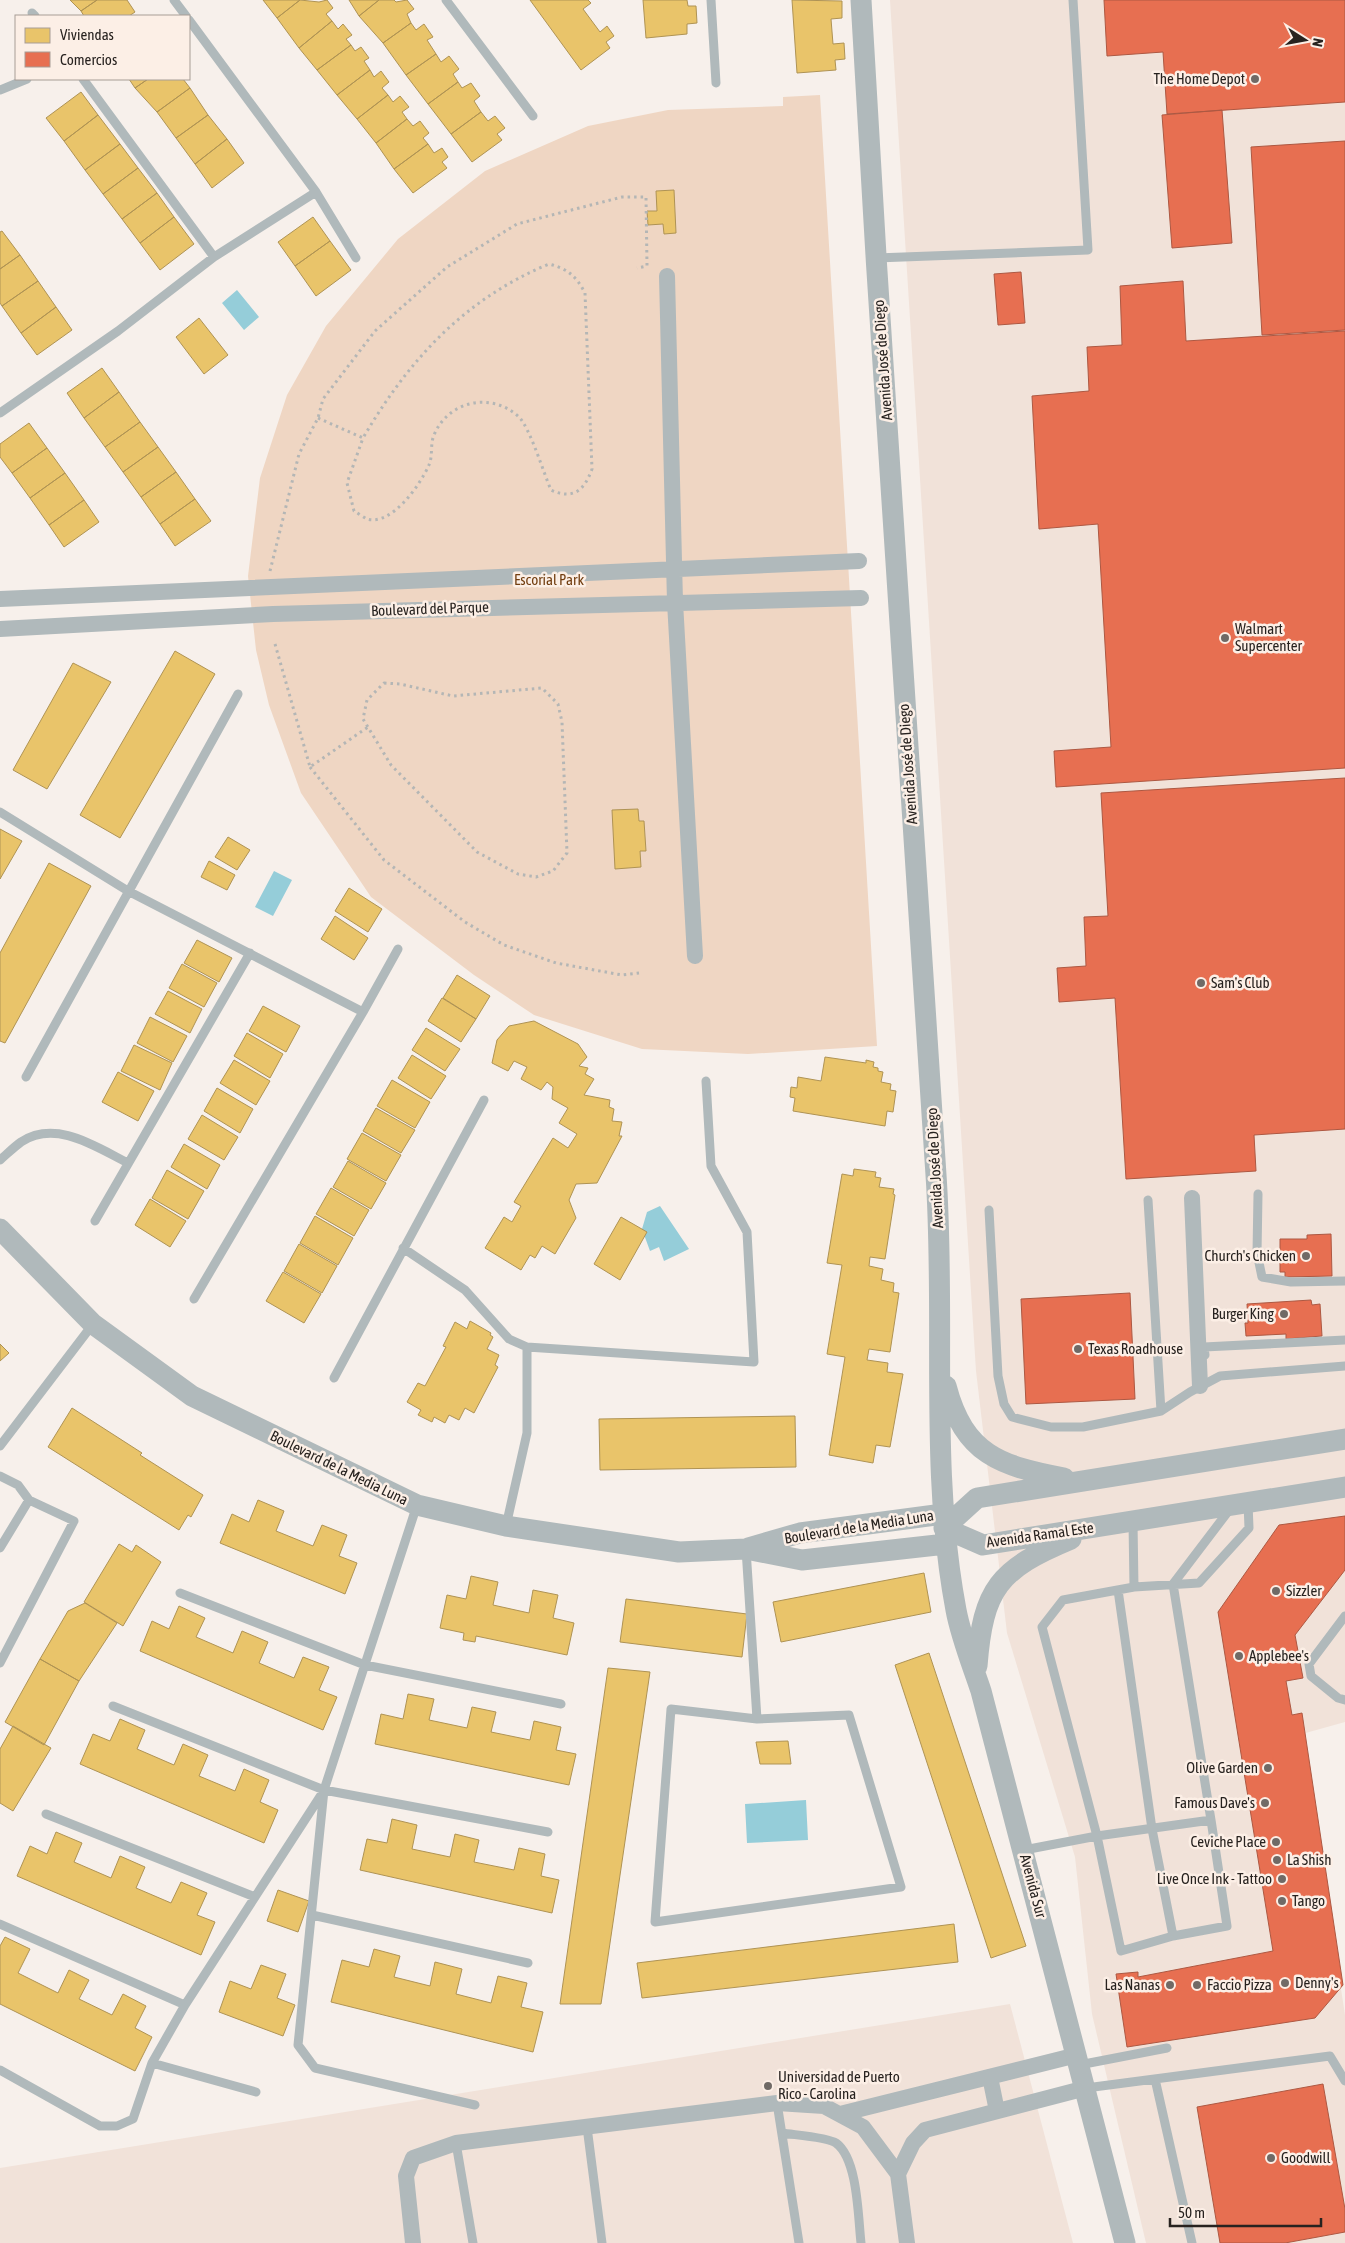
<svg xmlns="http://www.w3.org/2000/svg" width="1345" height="2243" viewBox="0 0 1345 2243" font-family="'Asap Condensed',sans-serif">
  <rect width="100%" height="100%" fill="#f7f0eb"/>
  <!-- built -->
  <path fill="#f1e2d9" d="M890 0H1345V1722L1302 1734 1345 2015V2243H1146L1092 2014 1075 1857 1007 1633 976 1371Z
    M1010 2004 1073 2243H0V2168Z"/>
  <!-- green -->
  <path fill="#efd6c3" d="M820 95 877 1046 748 1054 642 1049 534 1015 474 975 371 897 301 793 269 705 256 650 248 576 260 478 287 395 326 326 398 239 485 171 588 126 668 110 783 106V97Z"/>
  <!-- water -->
  <path fill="#95cdd9" d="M237 290 259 317 244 330 222 303Z
    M274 871 292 880 273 916 255 907Z
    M660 1206 689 1249 664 1261 659 1247 650 1251 642 1229 647 1212Z
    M806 1800 808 1840 747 1843 745 1804Z"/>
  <!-- homes -->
  <path fill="#e9c46a" stroke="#af9354" d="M70 0H97L81 11Z
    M97 0H127L135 12 129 16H84L81 11Z
    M263 0H300L277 18Z
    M300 0 319 2 327 0 333 8 326 14 332 21 299 48 277 18Z
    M349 0H379L359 16Z
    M379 0H394L396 2 407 0 414 9 407 14 411 23 383 43 359 16Z
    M530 0H588L591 3 583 9 600 32 607 26 614 36 606 42 610 48 581 70Z
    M643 0H687L688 6H696L697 23 687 24V34L646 38Z
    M792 0 842 1V18L831 19 833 44 844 43 845 59 835 60 836 70 797 73Z
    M332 21 338 29 343 24 352 35 346 39 351 45 317 70 299 48Z
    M411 23 416 30 424 24 433 37 427 40 436 54 406 75 383 43Z
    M351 45 355 51 361 47 369 58 364 61 370 70 337 95 317 70Z
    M436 54 441 62 449 56 459 69 453 74 458 82 428 104 406 75Z
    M370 70 374 77 381 71 389 82 382 88 388 95 357 119 337 95Z
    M129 79H148L135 88Z
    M148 79H183L190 88 157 112 135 88Z
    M458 82 462 88 471 83 480 96 474 101 481 112 451 134 428 104Z
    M190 88 208 115 176 138 157 112Z
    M81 92 98 115 64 141 46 118Z
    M388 95 393 102 400 96 409 107 402 112 407 119 376 143 357 119Z
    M481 112 488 121 495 116 505 128 497 134 502 140 472 162 451 134Z
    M98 115 120 144 85 170 64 141Z
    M208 115 227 139 195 164 176 138Z
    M407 119 413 126 420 121 429 133 423 138 428 144 394 169 376 143Z
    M227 139 244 163 212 188 195 164Z
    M120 144 138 168 103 194 85 170Z
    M428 144 434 153 442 148 448 157 442 162 447 168 413 193 394 169Z
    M138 168 157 193 122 219 103 194Z
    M674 190 676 233 664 234 663 224 648 225 647 211H657L656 191Z
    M157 193 174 217 140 243 122 219Z
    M174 217 194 244 160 270 140 243Z
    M313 217 330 241 295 266 278 242Z
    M2 231 20 255 0 269V232Z
    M330 241 351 270 316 296 295 266Z
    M20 255 38 281 2 306 0 303V269Z
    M38 281 56 307 21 333 2 306Z
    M56 307 72 330 37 355 21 333Z
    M199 318 228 355 204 374 176 337Z
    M102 368 119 392 84 418 67 393Z
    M119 392 140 422 105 447 84 418Z
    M140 422 158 447 123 472 105 447Z
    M29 423 47 448 12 473 0 457V444Z
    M158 447 176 472 141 497 123 472Z
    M47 448 65 473 30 498 12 473Z
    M176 472 195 499 160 524 141 497Z
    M65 473 84 500 49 525 30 498Z
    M195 499 211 521 175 546 160 524Z
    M84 500 99 522 64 547 49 525Z
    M175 651 215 674 120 838 80 815Z
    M73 663 111 682 47 789 13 770Z
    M638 809 639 821H644L646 851H640L641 867 615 869 612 810Z
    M0 829 22 841 0 879Z
    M228 837 250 850 237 870 215 857Z
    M209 861 235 875 227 890 201 877Z
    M49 863 91 886 5 1043 0 1041V953Z
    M349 888 382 909 368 932 335 911Z
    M335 916 368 938 354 960 321 939Z
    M197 940 232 958 219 982 184 963Z
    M182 964 217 983 204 1007 169 988Z
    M457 975 490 996 476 1019 443 998Z
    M168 991 202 1009 190 1033 155 1014Z
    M442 998 476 1019 461 1042 428 1021Z
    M263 1006 300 1026 286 1052 249 1031Z
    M150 1017 187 1036 173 1062 137 1043Z
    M534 1021 578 1044 587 1057 579 1066 588 1068 585 1074 594 1079 584 1095 610 1100 609 1107 614 1109 612 1121 622 1122 619 1136H622L597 1183 576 1184 569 1200 576 1218 555 1254 542 1246 535 1258 530 1255 521 1270 485 1248 504 1217 512 1222 521 1206 514 1202 553 1138 568 1148 577 1134 559 1123 568 1108 552 1099 553 1087 547 1082 541 1090 521 1079 527 1067 514 1061 508 1071 492 1063 497 1040 509 1026Z
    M426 1028 460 1049 445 1071 412 1050Z
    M247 1033 283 1054 270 1078 234 1056Z
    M134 1045 172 1063 160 1090 121 1071Z
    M412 1055 446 1076 431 1099 398 1078Z
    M825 1057 866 1063V1060L874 1062 873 1067 878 1068V1071L883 1072 881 1082 891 1084 890 1090 896 1091 893 1112 887 1111 885 1126 793 1111 795 1098 790 1097 791 1087 797 1088 798 1077 821 1081Z
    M234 1060 270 1081 256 1105 220 1083Z
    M118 1072 154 1091 138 1121 102 1102Z
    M392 1080 430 1102 415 1128 377 1106Z
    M217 1088 253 1109 240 1133 204 1111Z
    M376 1108 415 1130 401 1153 363 1131Z
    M202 1115 238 1137 224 1160 188 1139Z
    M362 1133 401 1155 386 1181 347 1159Z
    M184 1144 220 1165 207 1189 171 1167Z
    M348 1161 386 1183 371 1209 333 1187Z
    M854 1169 876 1172 875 1177 881 1178 879 1187 894 1189 893 1194 895 1195 885 1259 870 1257 869 1266 883 1269 881 1280 894 1283 893 1292 899 1293 890 1352 869 1349 867 1360 888 1363 887 1372 903 1374 890 1447 876 1445 873 1463 829 1455 845 1357 827 1354 842 1265 827 1263 842 1174 853 1176Z
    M167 1170 204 1191 188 1219 152 1198Z
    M331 1188 369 1210 354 1236 316 1214Z
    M150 1199 186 1221 170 1247 135 1225Z
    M315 1216 353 1238 338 1265 300 1243Z
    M621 1217 647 1232 620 1280 594 1264Z
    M299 1244 337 1266 322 1293 284 1271Z
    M283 1272 321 1294 304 1323 266 1301Z
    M470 1321 491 1333 490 1335 493 1337 487 1349 499 1355 495 1365 498 1367 474 1413 465 1408 459 1420 449 1415 445 1423 434 1417 432 1422 418 1415 421 1410 407 1402 418 1383 425 1386 446 1347 443 1346 455 1322 467 1329Z
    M0 1344 9 1353 0 1361Z
    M72 1408 142 1453 140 1455 203 1495 191 1517 188 1515 179 1530 48 1447Z
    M795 1416 796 1467 600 1470 599 1419Z
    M258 1500 284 1511 276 1531 313 1546 322 1525 347 1535 339 1556 357 1563 345 1594 220 1543 232 1514 249 1522Z
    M119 1544 132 1552 136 1545 161 1562 123 1626 84 1602Z
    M924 1573 931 1612 781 1642 773 1602Z
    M471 1576 498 1582 493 1605 529 1613 533 1590 558 1595 553 1618 574 1623 567 1655 476 1636 475 1642 463 1640 464 1633 440 1628 447 1595 466 1599Z
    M626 1599 747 1614 742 1657 620 1642Z
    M85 1603 117 1623 79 1681 40 1659 68 1611Z
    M179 1606 205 1618 196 1637 233 1653 242 1631 268 1642 259 1663 294 1678 303 1657 329 1667 319 1690 337 1697 323 1730 140 1651 152 1621 169 1629Z
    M929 1653 1026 1946 991 1958 895 1665Z
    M40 1659 79 1681 44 1745 5 1722Z
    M608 1668 650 1672 601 2004H560Z
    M408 1694 434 1699 429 1720 467 1728 472 1707 496 1712 491 1732 530 1740 534 1721 561 1727 556 1750 576 1754 569 1785 375 1744 381 1714 403 1719Z
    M120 1719 145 1730 137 1749 174 1765 183 1744 208 1755 199 1776 235 1791 244 1769 269 1780 260 1802 278 1810 264 1843 80 1764 93 1734 110 1741Z
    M13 1726 51 1748 13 1811 0 1803V1749Z
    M788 1741 791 1764H760L756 1742Z
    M392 1819 417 1825 412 1849 450 1857 455 1834 479 1840 474 1862 514 1870 519 1848 545 1854 541 1876 559 1880 552 1913 360 1870 367 1839 387 1843Z
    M56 1832 82 1843 74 1862 111 1878 120 1856 145 1867 136 1888 171 1903 181 1882 207 1893 197 1915 215 1922 201 1955 17 1876 30 1846 47 1854Z
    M278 1890 309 1901 298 1932 267 1921Z
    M954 1924 958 1962 642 1998 637 1963Z
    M5 1937 30 1949 18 1973 58 1993 69 1970 89 1980 79 1999 112 2015 123 1994 146 2006 135 2028 152 2037 135 2071 0 2004V1946Z
    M374 1949 400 1956 394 1977 430 1986 435 1962 462 1969 456 1994 491 2003 498 1976 527 1983 521 2007 543 2012 533 2052 331 2002 342 1960 369 1967Z
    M261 1965 286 1974 277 1998 295 2005 283 2036 219 2012 230 1981 251 1989Z"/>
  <!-- shops -->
  <path fill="#e76f51" stroke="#ad5842" d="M1104 0H1345V102L1167 114 1163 52 1107 56Z
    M1222 110 1232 243 1172 248 1162 115Z
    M1345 141V330L1262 335 1251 147Z
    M1021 272 1025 323 998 325 994 274Z
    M1183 281 1186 341 1345 331V768L1056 787 1054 751 1111 747 1098 524 1039 529 1032 396 1089 391 1087 347 1122 345 1120 286Z
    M1345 778V1129L1254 1135 1256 1171 1126 1179 1115 998 1059 1002 1057 968 1086 966 1084 917 1108 916 1101 793Z
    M1331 1234 1332 1276 1285 1277V1272H1280V1239H1307V1235Z
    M1130 1293 1135 1399 1026 1404 1021 1299Z
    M1311 1300 1312 1305 1320 1304 1322 1336 1286 1339V1334L1246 1336 1245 1323H1248L1247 1304Z
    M1345 1516V1570L1295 1635 1303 1678 1286 1681 1292 1715 1302 1713 1343 1985 1315 2018 1127 2047 1116 1974 1138 1972V1977L1273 1951 1218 1612 1279 1525Z
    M1323 2084 1345 2209V2232L1285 2243H1220L1197 2107Z"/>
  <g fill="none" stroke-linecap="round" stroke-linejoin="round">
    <!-- path -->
    <path stroke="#b4b6b5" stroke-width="3" stroke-dasharray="2.5 4" stroke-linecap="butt" d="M318 418 363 438 347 483 354 511C358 513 363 517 367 519 392 526 420 485 429 465 433 456 430 444 434 435 448 401 491 391 519 417 530 428 544 474 551 490 573 500 584 491 592 469L585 293C576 276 568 269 549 264 464 299 408 361 363 438
      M270 571 299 454 318 418 323 399 375 331 447 267 517 224 622 197H646L647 266 637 268
      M275 644 310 767 368 727
      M384 683 400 684 453 696 542 688 558 704 562 722 567 853 553 871 536 877 518 874 477 852 391 765 363 719 367 700Z
      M310 767 384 860 465 922 504 945 556 963 622 975 639 973"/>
    <!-- service -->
    <path stroke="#b0b9bb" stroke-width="9" d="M174 0 186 16
      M446 0 533 116
      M711 0 716 83
      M32 13 35 16
      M189 20 316 192 356 258
      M83 79 214 257
      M0 90 27 79
      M876 258 1088 250 1073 0
      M0 413 118 331 214 257 316 192
      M0 812 128 891 363 1012
      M26 1077 238 694
      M0 1160C7 1154 14 1147 21 1142 56 1119 96 1147 128 1163
      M1258 1194 1257 1253 1262 1277 1291 1282 1345 1281
      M1148 1200 1161 1411
      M989 1210 998 1376 1004 1404 1012 1417 1051 1427H1083L1161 1411 1190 1392 1220 1376 1345 1366
      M95 1221 250 953
      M403 1248 465 1290 509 1339 527 1347
      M194 1299 363 1012 398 949
      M1205 1355 1204 1347 1345 1340
      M334 1378 484 1100
      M0 1446 93 1324
      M0 1476 18 1485 29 1500 74 1521 0 1663
      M417 1505 324 1790 298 2045 315 2068 475 2105
      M1133 1522 1134 1587 1199 1583 1249 1528 1248 1503
      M506 1526 527 1433V1347L754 1362 747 1232 711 1166 706 1081
      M0 1548 29 1500
      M746 1549 757 1719 671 1709 655 1922 901 1887 849 1715 757 1719
      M1118 1590 1152 1829 1173 1936 1227 1926 1211 1820
      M180 1593 365 1665 561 1704
      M1345 1616 1309 1664 1311 1676 1338 1698 1345 1700
      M113 1706 324 1790 548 1832
      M46 1814 255 1897
      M1024 1850 1097 1836 1042 1627 1063 1600 1134 1587
      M312 1915 528 1963
      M0 1924 185 2005
      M1173 1936 1121 1951 1097 1836 1211 1820 1173 1584 1230 1509
      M152 2063 256 2092
      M1079 2065 1167 2048
      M0 2070 100 2126H117L133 2119 152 2063 185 2005 323 1792
      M1155 2079 1192 2243
      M1086 2088 1330 2056 1345 2081
      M777 2103 799 2243
      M587 2127 602 2243
      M782 2133C794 2135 827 2137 836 2143 858 2159 858 2217 861 2243
      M456 2143 473 2243"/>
    <!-- minor -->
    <path stroke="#b0b9bb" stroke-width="16" d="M667 276 675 602 695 956
      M0 599 859 561
      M0 629 273 614 861 598
      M1192 1198 1200 1386
      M990 2077 997 2111
      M840 2114 1077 2055
      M898 2174 913 2143 925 2130 1086 2088
      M413 2243 406 2176 413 2158 456 2143 777 2103 824 2106 863 2127 898 2174 907 2243"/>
    <!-- tertiary -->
    <path stroke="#b0b9bb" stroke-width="21" d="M861 0C883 392 910 784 936 1175 946 1320 929 1467 956 1610 961 1637 972 1664 981 1691L1125 2243
      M0 1229 93 1324 192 1396 417 1505 506 1526 679 1552 746 1549 802 1560 946 1544
      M946 1386C964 1455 1001 1466 1064 1478
      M944 1528 977 1498 1345 1439
      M944 1528 983 1545 1345 1487
      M748 1548 800 1533 943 1514
      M977 1666C983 1588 999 1569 1071 1539"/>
  </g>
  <!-- markers -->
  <g fill="#706a66" stroke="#fcefe6" stroke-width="2">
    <circle cx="1255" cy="79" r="5"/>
    <circle cx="1225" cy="638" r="5"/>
    <circle cx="1201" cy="983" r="5"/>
    <circle cx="1306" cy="1256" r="5"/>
    <circle cx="1284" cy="1314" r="5"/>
    <circle cx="1078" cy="1349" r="5"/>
    <circle cx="1276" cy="1591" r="5"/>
    <circle cx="1239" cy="1656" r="5"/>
    <circle cx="1268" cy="1768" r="5"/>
    <circle cx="1265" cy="1803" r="5"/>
    <circle cx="1276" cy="1842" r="5"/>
    <circle cx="1277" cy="1860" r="5"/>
    <circle cx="1282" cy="1879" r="5"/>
    <circle cx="1282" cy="1901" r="5"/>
    <circle cx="1285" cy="1983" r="5"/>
    <circle cx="1170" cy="1985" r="5"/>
    <circle cx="1197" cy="1985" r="5"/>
    <circle cx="768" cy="2086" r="5"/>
    <circle cx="1271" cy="2158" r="5"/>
  </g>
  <g text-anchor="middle" stroke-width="5" stroke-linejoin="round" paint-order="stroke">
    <!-- poi labels -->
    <g font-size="15" fill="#27221f" stroke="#fcefe6" text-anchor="start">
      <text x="1245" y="84" text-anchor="end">The Home Depot</text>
      <text x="1235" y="634">Walmart<tspan x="1235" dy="17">Supercenter</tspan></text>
      <text x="1211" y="988">Sam's Club</text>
      <text x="1296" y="1261" text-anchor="end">Church's Chicken</text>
      <text x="1274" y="1319" text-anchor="end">Burger King</text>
      <text x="1088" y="1354">Texas Roadhouse</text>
      <text x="1286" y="1596">Sizzler</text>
      <text x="1249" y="1661">Applebee's</text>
      <text x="1258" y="1773" text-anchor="end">Olive Garden</text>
      <text x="1255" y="1808" text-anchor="end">Famous Dave's</text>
      <text x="1266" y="1847" text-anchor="end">Ceviche Place</text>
      <text x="1287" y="1865">La Shish</text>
      <text x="1272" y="1884" text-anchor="end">Live Once Ink - Tattoo</text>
      <text x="1292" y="1906">Tango</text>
      <text x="1295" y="1988">Denny's</text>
      <text x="1160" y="1990" text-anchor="end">Las Nanas</text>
      <text x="1207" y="1990">Faccio Pizza</text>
      <text x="778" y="2082">Universidad de Puerto<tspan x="778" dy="17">Rico - Carolina</tspan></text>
      <text x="1281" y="2163">Goodwill</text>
    </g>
    <!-- street labels -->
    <g font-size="15" fill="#27221f" stroke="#fcefe6">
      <text transform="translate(883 360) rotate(-94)" y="5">Avenida José de Diego</text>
      <text transform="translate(430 609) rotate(-2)" y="5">Boulevard del Parque</text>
      <text transform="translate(908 764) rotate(-94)" y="5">Avenida José de Diego</text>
      <text transform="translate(935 1168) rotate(-93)" y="5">Avenida José de Diego</text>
      <text transform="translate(339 1468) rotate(26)" y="5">Boulevard de la Media Luna</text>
      <text transform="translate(859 1527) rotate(-9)" y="5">Boulevard de la Media Luna</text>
      <text transform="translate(1040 1535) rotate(-8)" y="5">Avenida Ramal Este</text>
      <text transform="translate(1033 1886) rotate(75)" y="5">Avenida Sur</text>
    </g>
    <!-- park labels -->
    <g font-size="15" fill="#723e10" stroke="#fcefe6">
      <text x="549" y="585">Escorial Park</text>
    </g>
  </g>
  <!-- legend -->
  <rect x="15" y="15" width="175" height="65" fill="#fcefe6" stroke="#a79d96"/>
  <rect x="25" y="28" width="25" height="15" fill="#e9c46a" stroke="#a79d96"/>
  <text x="60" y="40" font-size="15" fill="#27221f">Viviendas</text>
  <rect x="25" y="52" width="25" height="15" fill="#e76f51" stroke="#a79d96"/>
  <text x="60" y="65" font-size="15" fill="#27221f">Comercios</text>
  <!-- north arrow -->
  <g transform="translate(1305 40) rotate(101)" stroke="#fcefe6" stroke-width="4" paint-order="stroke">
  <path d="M0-4L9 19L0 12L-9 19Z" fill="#27221f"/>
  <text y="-8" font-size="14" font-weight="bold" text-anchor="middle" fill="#27221f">N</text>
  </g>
  <!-- scale -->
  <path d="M1170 2218v8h151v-8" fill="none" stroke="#27221f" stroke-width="2.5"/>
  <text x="1178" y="2218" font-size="15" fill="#27221f" stroke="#fcefe6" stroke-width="4" paint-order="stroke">50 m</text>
</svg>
